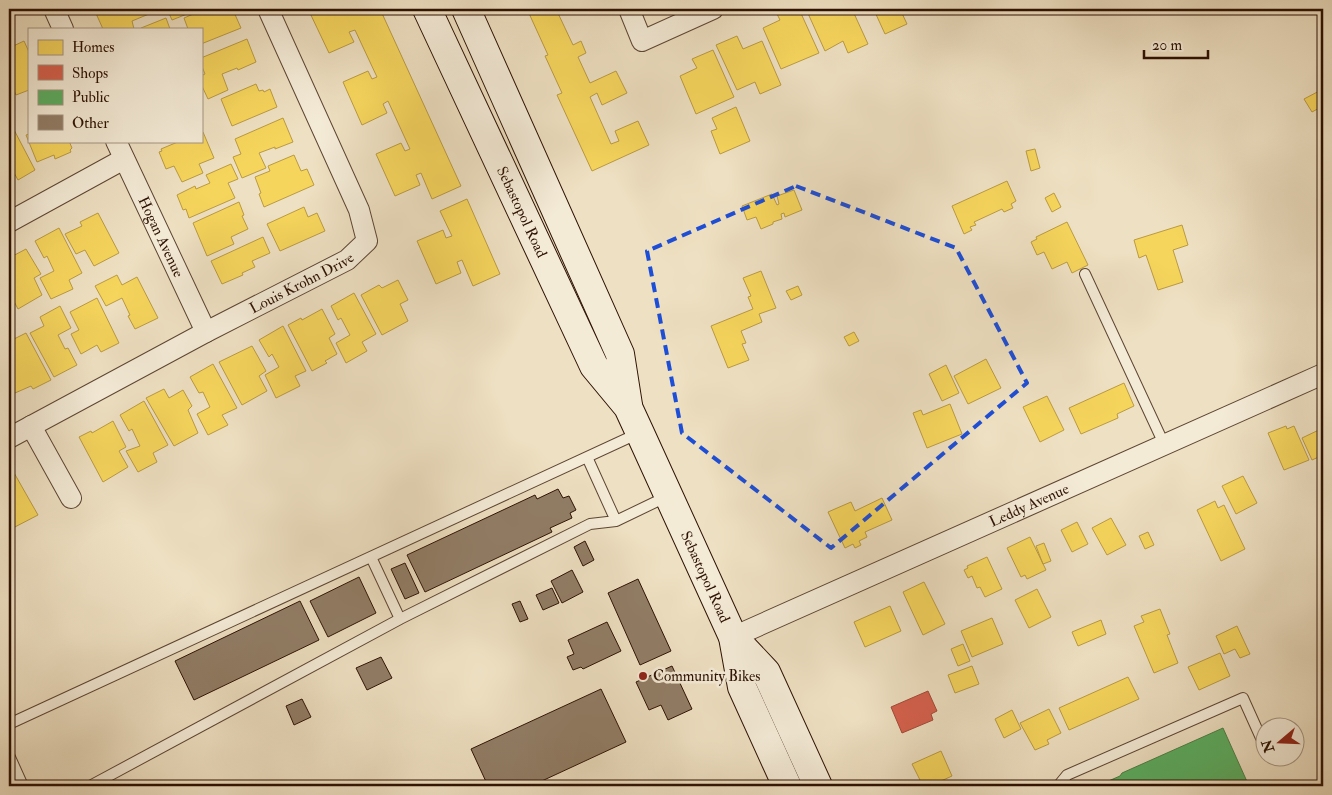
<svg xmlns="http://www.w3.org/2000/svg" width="1332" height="795" viewBox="0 0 1332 795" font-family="'IM FELL Double Pica',serif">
  <rect width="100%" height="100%" fill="#eee0c2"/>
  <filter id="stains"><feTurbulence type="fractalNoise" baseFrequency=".004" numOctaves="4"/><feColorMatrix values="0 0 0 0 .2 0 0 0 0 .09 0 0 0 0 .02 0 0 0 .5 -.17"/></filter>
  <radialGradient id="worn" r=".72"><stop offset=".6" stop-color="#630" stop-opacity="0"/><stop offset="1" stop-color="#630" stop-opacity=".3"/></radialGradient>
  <!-- homes -->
  <path fill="#f6d55c" stroke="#ba9a41" d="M94 9H146L149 14 132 21 134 29H103Z
    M167 9H191L192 12 172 20Z
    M205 9H221L222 12 226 10 227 12 233 10 241 28 201 44V29H188L184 18Z
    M314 9H380L461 186 432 199 421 173 416 175 420 185 395 196 376 154 401 143 405 151 410 149 388 101 383 104 387 113 362 125 343 82 368 71 372 79 377 77 355 30 349 32 354 42 329 53 309 11Z
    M527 9H556L573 45 581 41 586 53 578 57 590 83 616 71 627 93 602 105 597 93 590 97 611 144 619 141 615 131 638 121 649 145 592 171 557 95 562 93 545 56 548 55Z
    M791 9H799L819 53 781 69 763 28 780 20 777 14Z
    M806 9H852L868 44 848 53 843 41 825 51Z
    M877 9H900L907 24 885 34 874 10Z
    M166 18 170 29H142L141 28Z
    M737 36 743 49 762 41 781 85 760 94 755 82 737 90 716 45Z
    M247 39 256 62 238 70 237 68 222 74 228 90 208 99 201 84V76L205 74 201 64V58Z
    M24 41 29 52V90L16 95 9 80V48Z
    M713 50 734 97 696 114 680 76 697 68 692 59Z
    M256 84 259 91 263 90 264 92 270 89 277 107 232 126 221 99Z
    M1323 89V106L1312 112 1304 99Z
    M736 107 750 141 720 154 711 131 717 129 712 118Z
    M283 118 293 142 275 149V147L259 153 266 168 242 178 233 157 241 154 235 139Z
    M11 124 35 170 18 180 13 171 9 173V126Z
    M201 132H203L214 158 199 164 203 173 182 182 174 166 166 169 159 152 162 151 161 149 180 141H201Z
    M29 134V141H69L72 148 70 150 71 152 55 159 54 155 37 162 26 135Z
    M1035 149 1040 168 1031 171 1026 151Z
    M294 155 301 171 307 169 314 185 264 207 259 194 261 193 255 177 270 171 268 166Z
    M231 164 238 179 228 183 235 198 189 218 186 209 183 210 177 195 195 186 196 189 210 183 206 175Z
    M1007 181 1016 201 1011 204 1013 208 1004 212 1002 209 974 222 976 225 970 227 972 230 964 234 952 206Z
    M794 190 802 210 785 217 784 213 781 214 782 219 773 222V224L761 229 756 217 747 220 742 206 772 194 777 205 779 204 777 196Z
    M1054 193 1061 207 1052 212 1045 198Z
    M467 199 500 274 473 286 462 260 457 262 461 273 436 284 417 241 443 230 446 238 452 236 440 211Z
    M239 202 244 215 242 216 248 229 231 237 234 244 207 256 193 223Z
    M304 207 308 217 317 213 325 231 280 251 267 224Z
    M98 213 119 253 94 266 85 250 76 254 65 234 82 226 80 222Z
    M1067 222 1088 265 1072 273 1067 262 1052 269 1044 252 1037 255 1031 242 1037 239 1036 237Z
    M1182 225 1188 245 1173 250 1183 282 1158 290 1146 255 1139 258 1134 240Z
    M59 228 82 273 69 280 73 289 51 299 40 278 54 271 47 256 44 258 35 241Z
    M263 237 270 253 252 261 255 267 242 273 243 275 222 284 211 261Z
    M26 249 41 274 34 278 42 295 18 309 9 292V258Z
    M761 271 776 308 759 314 762 322 741 331 746 343 742 344 749 360 728 368 711 326 753 309 748 297 751 296 743 278Z
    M117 275 122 285 137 277 158 318 135 329 128 316 130 315 122 298 106 306 95 286Z
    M398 280 408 300 400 304 408 321 382 335 361 295 379 285 382 288Z
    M798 286 802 295 791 300 786 291Z
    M354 293 376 334 362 342 367 351 346 363 336 343 350 335 341 318 338 320 331 306Z
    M97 298 119 343 101 352 97 345 81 354 71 334 79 330 70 312Z
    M60 306 71 328 58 335 65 349 68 348 77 365 54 377 30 333 44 326 40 317Z
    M322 309 335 334 329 338 337 354 325 361 327 363 312 371 288 325 301 318 302 320Z
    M283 326 306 371 295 376 300 386 276 398 265 375 279 367 272 354 269 357 259 340Z
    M854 332 859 341 849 346 844 337Z
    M26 333 51 380 33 389 31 386 15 393 9 381V344L13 342 12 340Z
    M252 346 266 371 259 376 267 391 242 405 219 362Z
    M986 359 1001 388 968 404 954 376Z
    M213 364 237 408 222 415 228 425 208 435 197 414 210 407 203 392 199 393 190 377Z
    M946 365 959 393 942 401 929 374Z
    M1124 383 1134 406 1117 414 1118 418 1081 434 1069 408Z
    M164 389 169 398 183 390 192 406 188 410 198 433 174 446 146 398Z
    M1047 396 1064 430 1040 442 1023 407Z
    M144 401 168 445 153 453 157 462 138 472 126 451 140 446 132 429 129 431 120 415Z
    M950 404 962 434 927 448 913 413 921 410 923 415Z
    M113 421 126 447 119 451 128 467 103 482 79 437 91 431 92 433Z
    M1286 426 1287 429 1294 426 1309 460 1284 470 1268 433Z
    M1323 428V455L1312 460 1302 438Z
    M13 471 38 515 11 529 9 525V474Z
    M1243 476 1257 503 1236 514 1222 486Z
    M882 498 892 520 865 532 867 537 859 541 861 545 855 548 853 544 845 548 828 512 851 502 855 511Z
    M1215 501 1218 508 1224 505 1245 549 1221 561 1197 510Z
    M1111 518 1126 545 1107 555 1092 528Z
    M1077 522 1088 544 1072 552 1061 530Z
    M1148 532 1154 545 1145 549 1139 536Z
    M1030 537 1046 570 1027 579 1025 575 1021 577 1007 548Z
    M1044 543 1051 561 1043 564 1036 546Z
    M987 557 1002 589 985 597 980 587 977 588 972 576 968 578 964 570 968 568 967 566Z
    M924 582 945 624 923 635 903 592Z
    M1037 589 1051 617 1029 628 1015 600Z
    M890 606 901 631 865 647 854 622Z
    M1160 609 1170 634 1167 635 1178 663 1154 673 1134 626 1144 622 1141 616Z
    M992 618 1003 644 972 657 961 631Z
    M1101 620 1106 634 1078 646 1072 632Z
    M1237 626 1250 654 1240 658 1235 649 1224 654 1216 636Z
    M963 644 970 661 958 666 951 649Z
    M1220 653 1230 676 1199 690 1188 667Z
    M972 666 979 684 955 693 948 675Z
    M1128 677 1139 699 1069 730 1059 708Z
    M1049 709 1061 733 1047 740 1049 744 1035 750 1020 723Z
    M1012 710 1021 729 1004 738 995 719Z
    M941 751 952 776 930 786H923L912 764Z"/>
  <!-- shops -->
  <path fill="#d6604d" stroke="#a34837" d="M928 691 937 711 931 714 933 720 902 733 891 707Z"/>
  <!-- public -->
  <path fill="#5aae61" stroke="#4c7f45" d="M1223 728 1249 786H1097L1120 776 1122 773Z"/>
  <!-- building -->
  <path fill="#917d66" stroke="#2d1103" d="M558 489 563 498 569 496 576 510 570 513 572 518 550 528 552 532 425 592 407 555 535 495 537 499Z
    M585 541 594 560 583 566 574 547Z
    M405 563 419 593 405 599 391 569Z
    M572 570 583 592 562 603 551 581Z
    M359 577 376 613 328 637 310 601Z
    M638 579 671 651 640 665 608 593Z
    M552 588 559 603 543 610 536 595Z
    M300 601 319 640 194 700 175 661Z
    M520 601 528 619 520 622 512 604Z
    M607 622 621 651 583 669 581 667 573 670 567 657 574 654 568 640Z
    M381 657 392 678 367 690 356 668Z
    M672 666 692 709 668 720 661 705 649 710 636 682Z
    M601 689 626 742 531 786H488L471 749Z
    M302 699 311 717 294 725 286 706Z"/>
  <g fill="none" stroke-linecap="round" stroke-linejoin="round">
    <!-- service casing -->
    <g stroke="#5d4533" stroke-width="12">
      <path id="service" d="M1085 274 1164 444
        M587 457 616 521
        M371 557 400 619
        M9 724 639 433
        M9 755 23 786
        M90 786 400 619 590 524 616 521 668 496
        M1058 786 1067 775 1243 698 1261 738"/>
    </g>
    <!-- minor casing -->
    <g stroke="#5d4533" stroke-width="22">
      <g id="minor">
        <path d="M54 9 63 29"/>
        <path d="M629 9 642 41 713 9"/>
        <path id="s1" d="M116 141 206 332"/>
        <path d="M9 222 124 159"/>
        <path d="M31 426 71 498"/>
        <path id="s2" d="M9 438 206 332 347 260 367 241 359 210 268 9"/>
        <path id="s3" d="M733 637 1323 374"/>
      </g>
    </g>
    <!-- secondary casing -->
    <g stroke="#2d1103" stroke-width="30">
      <g id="secondary">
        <path id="s4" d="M427 9 594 366 628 407 640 433 733 637 742 687 787 786"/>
        <path d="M466 9 620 354 628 405"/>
        <path d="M733 637 766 672 818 786"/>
      </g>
    </g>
    <!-- service -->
    <use href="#service" stroke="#f4ebd7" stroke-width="10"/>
    <!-- minor -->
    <use href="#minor" stroke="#f4ebd7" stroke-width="20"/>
    <!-- secondary -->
    <use href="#secondary" stroke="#f4ebd7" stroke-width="28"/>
  </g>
  <!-- marked area -->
  <path fill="none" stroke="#1d4ed8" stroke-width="4" stroke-dasharray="10 6" stroke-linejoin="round" d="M796 186 956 248 1027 383 831 548 682 433 647 251Z"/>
  <!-- markers -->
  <circle fill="#8f2418" stroke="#f4ebd7" stroke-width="2" cx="643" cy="676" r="5"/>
  <g text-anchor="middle" stroke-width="5" stroke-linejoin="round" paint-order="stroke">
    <!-- street labels -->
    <g font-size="15" fill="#2d1103" stroke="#f4ebd7">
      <text dy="5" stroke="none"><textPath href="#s4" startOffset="224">Sebastopol Road</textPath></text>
      <text dy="5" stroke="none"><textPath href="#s1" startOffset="106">Hogan Avenue</textPath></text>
      <text dy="5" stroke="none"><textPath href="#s2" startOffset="331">Louis Krohn Drive</textPath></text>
      <text dy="5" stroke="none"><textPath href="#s3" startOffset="324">Leddy Avenue</textPath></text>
      <text dy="5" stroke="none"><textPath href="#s4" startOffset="634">Sebastopol Road</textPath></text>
    </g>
    <!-- poi labels -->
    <g font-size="15" fill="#2d1103" stroke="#f4ebd7" text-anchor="start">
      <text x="653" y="681">Community Bikes</text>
    </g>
  </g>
  <!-- margin -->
  <rect width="1332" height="795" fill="none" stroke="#eee0c2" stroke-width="30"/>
  <rect x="10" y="10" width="1312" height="775" fill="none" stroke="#2d1103" stroke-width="2.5"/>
  <rect x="15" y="15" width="1302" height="765" fill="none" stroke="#2d1103"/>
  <!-- legend -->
  <rect x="28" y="28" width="175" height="115" fill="#f4ebd7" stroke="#a49482"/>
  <rect x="38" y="40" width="25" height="15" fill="#f6d55c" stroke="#a49482"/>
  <text x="72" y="52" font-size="15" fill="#2d1103">Homes</text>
  <rect x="38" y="65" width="25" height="15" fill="#d6604d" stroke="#a49482"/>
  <text x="72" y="78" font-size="15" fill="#2d1103">Shops</text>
  <rect x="38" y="90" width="25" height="15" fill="#5aae61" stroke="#a49482"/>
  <text x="72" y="102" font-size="15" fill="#2d1103">Public</text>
  <rect x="38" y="115" width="25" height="15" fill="#917d66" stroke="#a49482"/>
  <text x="72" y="128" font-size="15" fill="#2d1103">Other</text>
  <!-- north arrow -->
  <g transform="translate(1280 742) rotate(251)"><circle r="24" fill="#f4ebd7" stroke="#a49482"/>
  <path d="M0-4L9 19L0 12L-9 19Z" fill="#8f2418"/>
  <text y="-8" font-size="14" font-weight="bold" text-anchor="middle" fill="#2d1103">N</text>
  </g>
  <!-- scale -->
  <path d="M1144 50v8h64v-8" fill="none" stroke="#2d1103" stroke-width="2.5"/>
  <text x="1152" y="50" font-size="15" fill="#2d1103" stroke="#f4ebd7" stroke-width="4" paint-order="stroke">20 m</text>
  <rect width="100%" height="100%" filter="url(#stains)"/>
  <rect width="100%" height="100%" fill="url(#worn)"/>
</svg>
